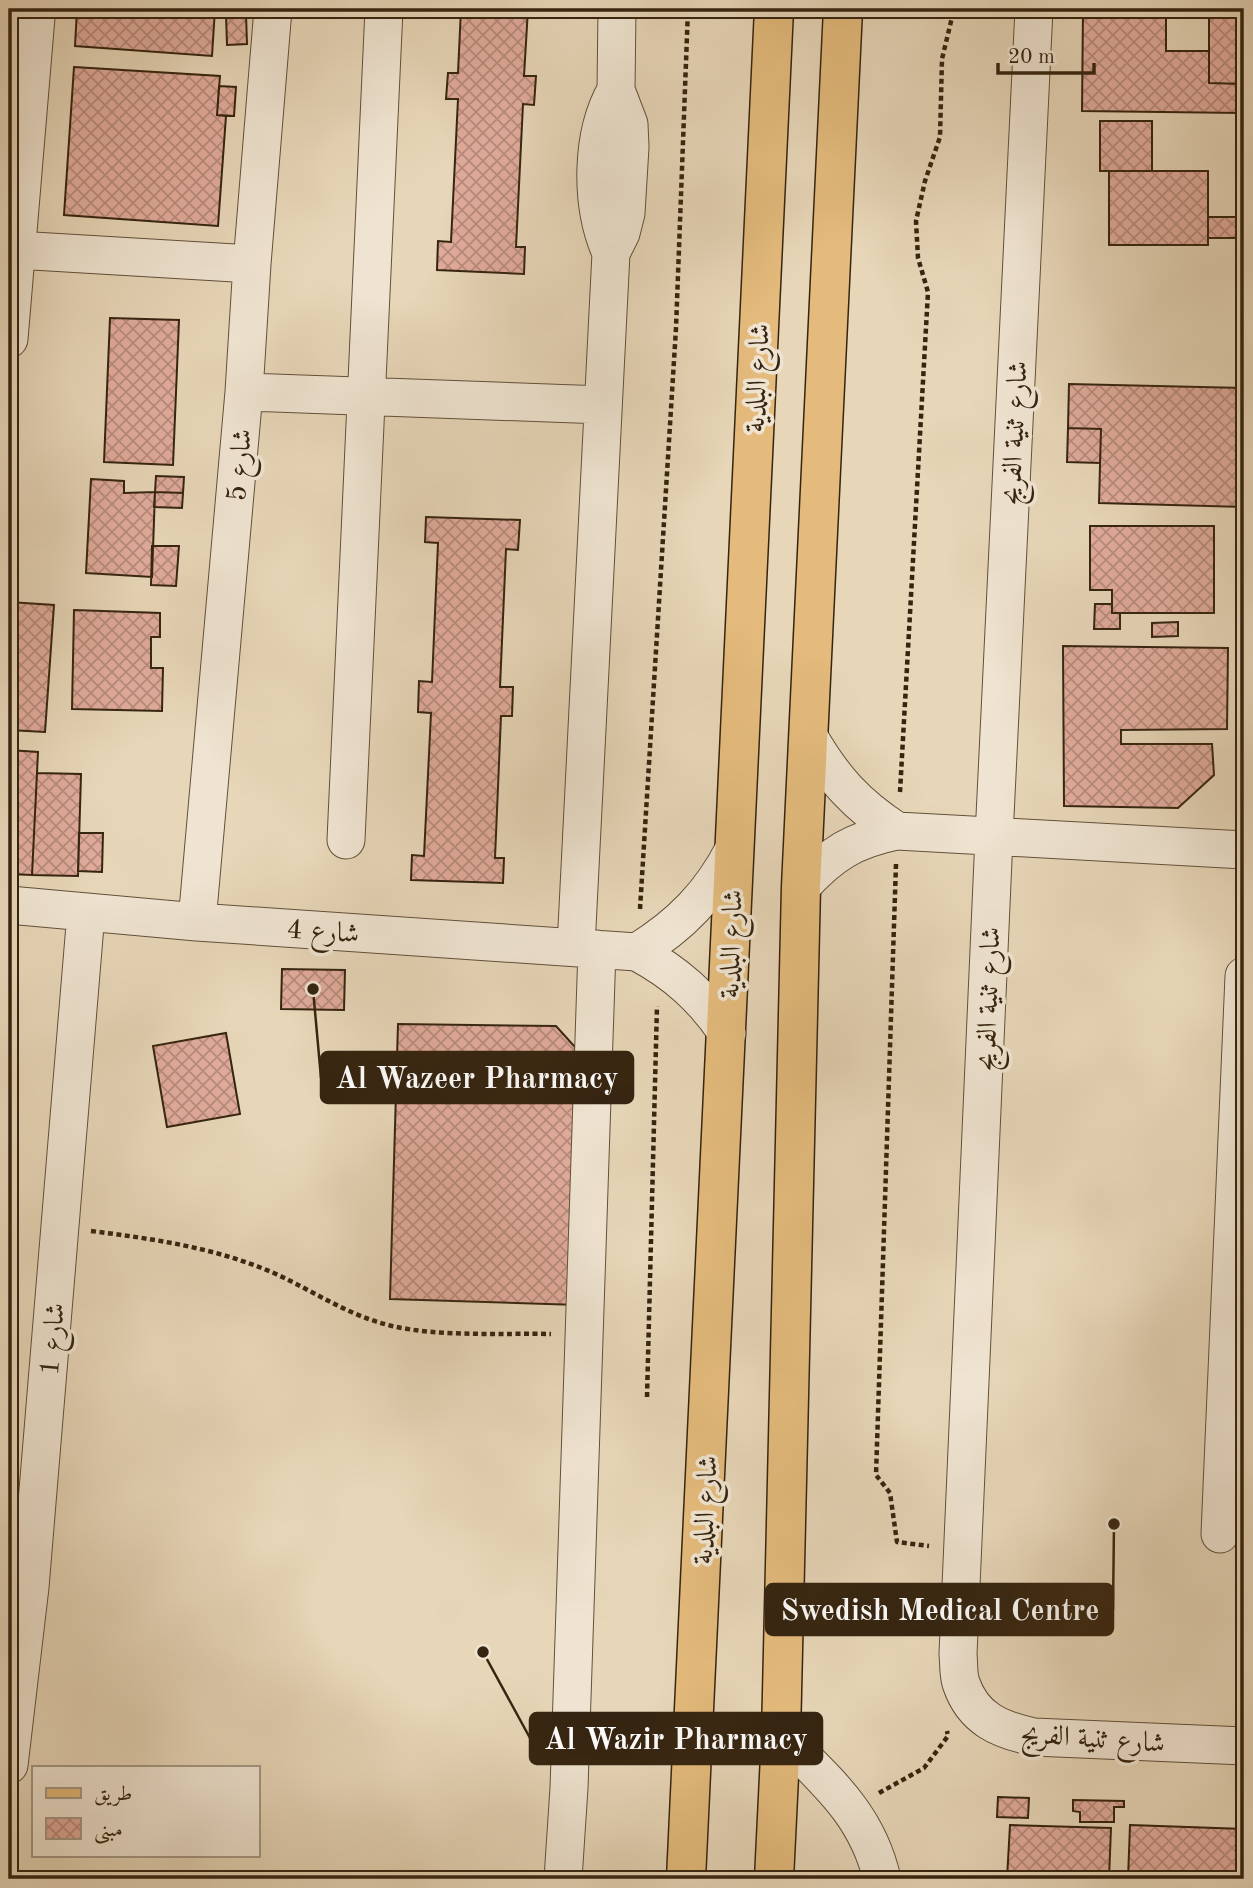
<svg xmlns="http://www.w3.org/2000/svg" width="1253" height="1888" viewBox="0 0 1253 1888" font-family="'Old Standard TT',Amiri,serif">
  <defs>
    <pattern id="building-cross-hatch" width="8" height="8" patternUnits="userSpaceOnUse" patternTransform="scale(1.75)"><rect width="8" height="8" fill="#e1ab9b"/><path d="M0 0l8 8M0 8l8-8" fill="none" stroke="#b78b7d"/></pattern>
  </defs>
  <rect width="100%" height="100%" fill="#e7d6b8"/>
  <filter id="stains"><feTurbulence type="fractalNoise" baseFrequency=".00286" numOctaves="4"/><feColorMatrix values="0 0 0 0 .2 0 0 0 0 .09 0 0 0 0 .02 0 0 0 .5 -.17"/></filter>
  <radialGradient id="worn" r=".72"><stop offset=".6" stop-color="#630" stop-opacity="0"/><stop offset="1" stop-color="#630" stop-opacity=".3"/></radialGradient>
  <!-- building -->
  <path fill="url(#building-cross-hatch)" stroke="#352410" stroke-width="2" d="M77 9H215L212 56 75 46Z
    M461 9H528L524 76H536L534 105 523 104 516 247H525L524 274 437 270 438 241 451 242 458 99H446L448 73H458Z
    M1083 9H1166V51H1209V83L1242 84V113L1082 111Z
    M1209 9H1244V84L1209 83Z
    M226 14H246L247 44 227 45Z
    M74 67 220 76 217 115 226 116 218 226 64 215Z
    M219 86 236 87 234 116 217 115Z
    M1100 121H1152V171H1100Z
    M1109 171H1208V245H1109Z
    M1208 217H1244V238H1208Z
    M110 318 179 320 173 465 104 462Z
    M1069 384 1244 388V507L1099 503 1101 429 1068 428Z
    M1068 428 1101 429 1100 463 1067 462Z
    M156 476 184 477 183 493 155 492Z
    M91 479 124 481V493L155 492 152 577 86 573Z
    M155 492 183 493 182 508 154 507Z
    M426 517 520 520 518 550 506 549 500 687H513L512 716H501L495 858H504L503 883 411 880 412 855 424 856 431 713 418 712 419 681 432 682 438 543 425 542Z
    M1090 526H1214V613H1112V590H1090Z
    M152 546H179L176 586 151 585Z
    M9 602 54 605 45 732 9 730Z
    M1095 604H1112V613H1120V629H1094Z
    M74 610 160 613V637H151V668H163L162 711 72 709Z
    M1178 622V636L1152 637V623Z
    M1063 646 1228 648 1227 729 1121 730V744H1212L1214 775 1178 808 1064 806Z
    M9 750 38 752 32 875 9 874Z
    M37 773 81 774 78 876 32 875Z
    M79 833H103L102 872 78 871Z
    M282 969 345 970 344 1010 281 1009Z
    M398 1024 556 1026 585 1058 578 1305 390 1299Z
    M226 1033 240 1114 167 1127 153 1046Z
    M998 1797 1029 1798 1028 1818 997 1817Z
    M1073 1800 1124 1801V1807H1114V1822H1080V1812L1073 1811Z
    M1010 1825 1111 1828 1109 1879H1007Z
    M1130 1825 1244 1829V1879H1128Z"/>
  <g fill="none" stroke-linecap="round" stroke-linejoin="round">
    <!-- street casing -->
    <g stroke="#62503a" stroke-width="39">
      <path id="street" d="M1034 9 994 837 958 1654C959 1663 958 1674 961 1683 973 1719 1000 1730 1034 1737L1244 1746
        M16 250 252 264
        M611 253C590 206 590 135 616 90
        M9 339 36 17 34 9
        M244 392 603 405
        M809 737C833 779 857 805 897 831
        M346 840 384 9
        M801 887C831 854 853 840 897 831L1244 850
        M9 905 197 922 637 952C676 973 703 997 727 1033
        M197 922 244 392 252 264 273 9
        M576 947 611 253 621 233 626 213 630 147 629 124 616 90 617 9
        M637 952C681 925 711 894 734 849
        M1220 1534 1244 976
        M781 1735C826 1781 867 1814 882 1879
        M9 1765 30 1587 86 913
        M563 1879 569 1788 597 949"/>
    </g>
    <!-- primary casing -->
    <g stroke="#352410" stroke-width="41">
      <path id="primary" d="M686 1879 774 9
        M774 1879 781 1735 801 887 843 9"/>
    </g>
    <!-- path -->
    <path stroke="#352410" stroke-width="4.5" stroke-dasharray="5 3.5" stroke-linecap="butt" d="M900 792 928 292 918 258 916 221 925 181 940 137 942 59 954 9
      M896 864 876 1475 890 1493 897 1542 929 1546
      M640 909 676 328 688 9
      M91 1231C155 1239 217 1248 276 1274 317 1293 347 1315 392 1326 440 1337 502 1333 551 1334
      M647 1397 657 1006
      M879 1793 924 1768 948 1736 947 1731"/>
    <!-- street -->
    <use href="#street" stroke="#efe4d1" stroke-width="37"/>
    <!-- primary -->
    <use href="#primary" stroke="#e4bb7c" stroke-width="38"/>
  </g>
  <g text-anchor="middle" stroke-width="7" stroke-linejoin="round" paint-order="stroke">
    <!-- street labels -->
    <g font-size="28" fill="#352410" stroke="#efe4d1">
      <text transform="translate(756 378) rotate(-87)" y="10">شارع البلدية</text>
      <text transform="translate(1013 433) rotate(-87)" y="10">شارع ثنية الفريج</text>
      <text transform="translate(238 465) rotate(-85)" y="10">شارع 5</text>
      <text transform="translate(323 930) rotate(4)" y="10">شارع 4</text>
      <text transform="translate(730 944) rotate(-88)" y="10">شارع البلدية</text>
      <text transform="translate(987 999) rotate(-88)" y="10">شارع ثنية الفريج</text>
      <text transform="translate(51 1339) rotate(-85)" y="10">شارع 1</text>
      <text transform="translate(704 1510) rotate(-87)" y="10">شارع البلدية</text>
      <text transform="translate(1093 1737) rotate(4)" y="10">شارع ثنية الفريج</text>
    </g>
  </g>
  <!-- callouts -->
  <path fill="none" stroke="#352410" stroke-width="2.5" d="M313 989L321 1078M1114 1524L1113 1610M483 1652L530 1738"/>
  <g fill="#352410" stroke="#efe4d1" stroke-width="2.5">
    <circle cx="313" cy="989" r="7"/>
    <circle cx="1114" cy="1524" r="7"/>
    <circle cx="483" cy="1652" r="7"/>
  </g>
  <g fill="#352410" stroke="#352410" stroke-width="2.5">
    <rect x="321" y="1052" width="312" height="51" rx="7"/>
    <rect x="766" y="1584" width="347" height="51" rx="7"/>
    <rect x="530" y="1713" width="292" height="51" rx="7"/>
  </g>
  <g font-size="30" text-anchor="middle" font-weight="bold" fill="#fff">
    <text x="477" y="1088">Al Wazeer Pharmacy</text>
    <text x="940" y="1620">Swedish Medical Centre</text>
    <text x="676" y="1749">Al Wazir Pharmacy</text>
  </g>
  <!-- margin -->
  <rect width="1253" height="1888" fill="none" stroke="#e7d6b8" stroke-width="35"/>
  <rect x="10" y="10" width="1232" height="1867" fill="none" stroke="#352410" stroke-width="3.5"/>
  <rect x="18" y="18" width="1218" height="1853" fill="none" stroke="#352410" stroke-width="2"/>
  <!-- legend -->
  <rect x="32" y="1766" width="228" height="91" fill="#efe4d1" stroke="#a59784" stroke-width="2"/>
  <rect x="46" y="1788" width="35" height="10" fill="#e4bb7c" stroke="#a59784" stroke-width="2"/>
  <text x="94" y="1800" font-size="21" fill="#352410">طريق</text>
  <rect x="46" y="1818" width="35" height="21" fill="url(#building-cross-hatch)" stroke="#a59784" stroke-width="2"/>
  <text x="94" y="1836" font-size="21" fill="#352410">مبنى</text>
  <!-- scale -->
  <path d="M998 63v10h96v-10" fill="none" stroke="#352410" stroke-width="3.5"/>
  <text x="1008" y="63" font-size="21" fill="#352410" stroke="#efe4d1" stroke-width="5" paint-order="stroke">20 m</text>
  <rect width="100%" height="100%" filter="url(#stains)"/>
  <rect width="100%" height="100%" fill="url(#worn)"/>
</svg>
